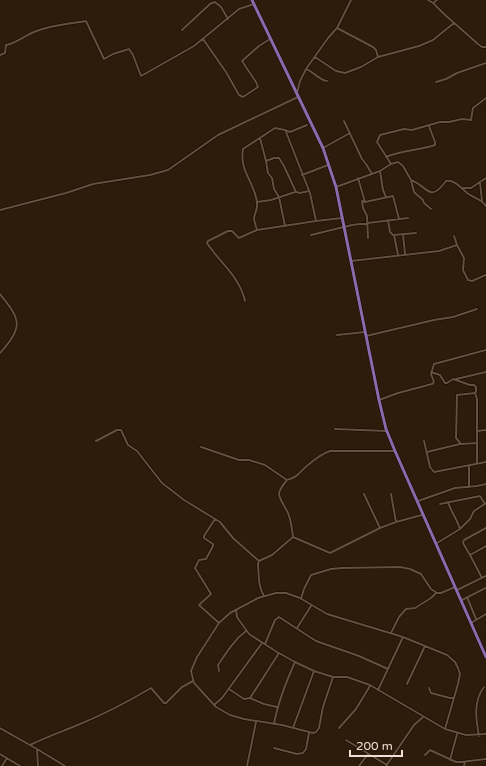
<svg xmlns="http://www.w3.org/2000/svg" width="486" height="766" viewBox="0 0 486 766" font-family="'Varela Round',sans-serif">
  <rect width="100%" height="100%" fill="#2d1c0c"/>
  <g fill="none" stroke-linecap="round" stroke-linejoin="round">
    <!-- minor casing -->
    <g stroke="#140600" stroke-width="3">
      <path id="minor" d="M428 0 433 3 437 0
        M433 3 444 14 478 44 482 47H486
        M337 28 373 47 376 50 378 57
        M182 30 210 4 215 2 221 7 228 19
        M203 39 226 72 239 95 243 97 258 87 256 82 242 61 259 46 270 39
        M0 55 5 53 6 45C16 43 24 36 34 32 50 25 69 24 86 21L104 59 113 54 129 49 133 55 141 76 194 46 239 9 254 4
        M315 57 336 71 345 73 361 67 378 57 419 46 433 40 454 23
        M306 69C314 72 319 80 327 81
        M436 82 446 79 457 73 486 63
        M297 93 300 81 306 69 328 38 337 28 351 0
        M344 121 362 159 366 164 372 174
        M286 132 310 193 316 221
        M260 138 266 161 268 173 272 178 274 189 279 197 285 226
        M323 148 350 133
        M386 157C400 151 420 150 435 145V142L429 126
        M266 161 274 158H279L284 166 296 192 300 193 309 191
        M391 164 377 142 380 135 404 129 412 130 440 122H449L462 119 471 120 473 108 486 98
        M380 171 383 190 386 197
        M302 175 328 165
        M358 178 365 202 362 201 363 208 367 216 368 238
        M411 180C428 186 429 204 446 181 454 179 461 188 467 193 473 198 482 199 486 206
        M480 183 482 201
        M336 187 380 171 391 164 398 162 403 166 411 180 414 192 423 200 424 203 431 209
        M463 188H471L486 178
        M257 202 271 200 295 192
        M365 202 393 196 399 219
        M0 210 66 193 93 184 150 175 168 170 218 135 298 97
        M388 220 390 232 393 235 416 233
        M257 230C256 226 254 222 254 218 255 213 258 208 257 203 255 182 239 172 243 149L275 128 285 130 290 132 307 125
        M403 234 405 254
        M311 235 352 225 408 218
        M394 235 398 255
        M454 236 457 245 464 258 463 270 468 280 472 281 486 275
        M351 261 439 251 457 245
        M0 294C5 301 14 310 16 319 20 331 7 345 0 353
        M245 301C240 277 220 263 207 243L208 241 228 231H232L239 238 257 230 316 221 342 218
        M337 335 365 332
        M366 336 434 320 453 317 477 309
        M431 372 440 375 445 383H447L453 379 470 385H474L476 387V392
        M456 379 486 372
        M379 400 398 393 432 384 434 382 431 374 434 364 486 350
        M335 429 386 431
        M477 431 486 430
        M96 441 117 430H121L128 445 137 451 162 483 184 500 220 522 233 538 259 561
        M424 441 430 467 434 472 486 462
        M477 443 461 444 456 438 457 395 475 393 477 399V463
        M201 447 239 460H249L265 465 287 480C299 477 300 471 308 465 315 459 321 454 330 451H395
        M427 452 460 444
        M469 466V487
        M287 480C274 496 279 495 287 511 291 518 292 529 293 537
        M364 494 380 528
        M391 494 396 522
        M418 501 455 488 477 486 486 484
        M448 502C451 512 457 519 460 529
        M440 504 480 496 485 504
        M215 519 204 536V538L213 544V546L206 559 199 560 195 568 211 594 199 605 219 623
        M437 543 460 529 470 519 474 511 486 503
        M470 555 463 543 464 540 486 528
        M482 578 470 555 486 546
        M457 590 486 576
        M264 596C258 587 259 575 258 564L259 561 272 555 293 537 330 553 380 528 396 522 422 515
        M467 597 476 619
        M301 599 304 589 311 575 331 569 342 568 400 567 410 569 421 574 431 589 437 593H441L455 587
        M462 600 486 588
        M236 610 237 617 249 634 277 652 295 662 314 671 333 677H347L370 685 445 729 466 735 486 734
        M471 623 486 614
        M297 628 311 606
        M391 633 399 617 406 609 415 608 431 598 436 593
        M265 644 275 620 279 617 316 641 359 656 388 669
        M219 671 218 665C226 653 234 640 246 631
        M333 677 323 707 319 728 316 732 313 733 282 725 244 719 230 715 216 707 194 683 191 671 197 657 219 623 230 613 258 598 276 593H286L300 598 327 614 403 637 447 655 455 662 458 668 460 674 458 684 445 729
        M407 684 425 646
        M429 688 431 693 450 698H454
        M229 689 244 699 250 698 279 653
        M378 690 403 637
        M250 698 264 704 277 707
        M214 705 222 698 262 643
        M274 724C278 702 286 682 295 662
        M0 728 37 749 65 766
        M293 728 314 671
        M339 728 356 709 370 686
        M479 736C476 720 473 701 484 687
        M346 740 387 765
        M30 745C44 738 58 733 73 727 100 716 126 703 151 688L164 703H166L182 687 193 681
        M274 748 297 754 303 753 306 749 309 733
        M37 749 38 766
        M0 754 20 766
        M425 755 430 750 456 762H461L486 759
        M450 760 457 734
        M2 766 7 758
        M247 766 256 722
        M359 766 368 754
        M386 766 414 725 423 717
        M464 766 465 762"/>
    </g>
    <!-- major casing -->
    <g stroke="#140600" stroke-width="4">
      <path id="major" d="M252 0 323 148 336 187 379 400 386 429 395 451 486 657"/>
    </g>
    <!-- minor -->
    <use href="#minor" stroke="#64513f" stroke-width="2"/>
    <!-- major -->
    <use href="#major" stroke="#896bac" stroke-width="3"/>
  </g>
  <!-- scale -->
  <path d="M350 750v6h52v-6" fill="none" stroke="#ece0d6" stroke-width="2"/>
  <text x="356" y="750" font-size="12" fill="#ece0d6" stroke="#2d1c0c" stroke-width="3" paint-order="stroke">200 m</text>
</svg>
